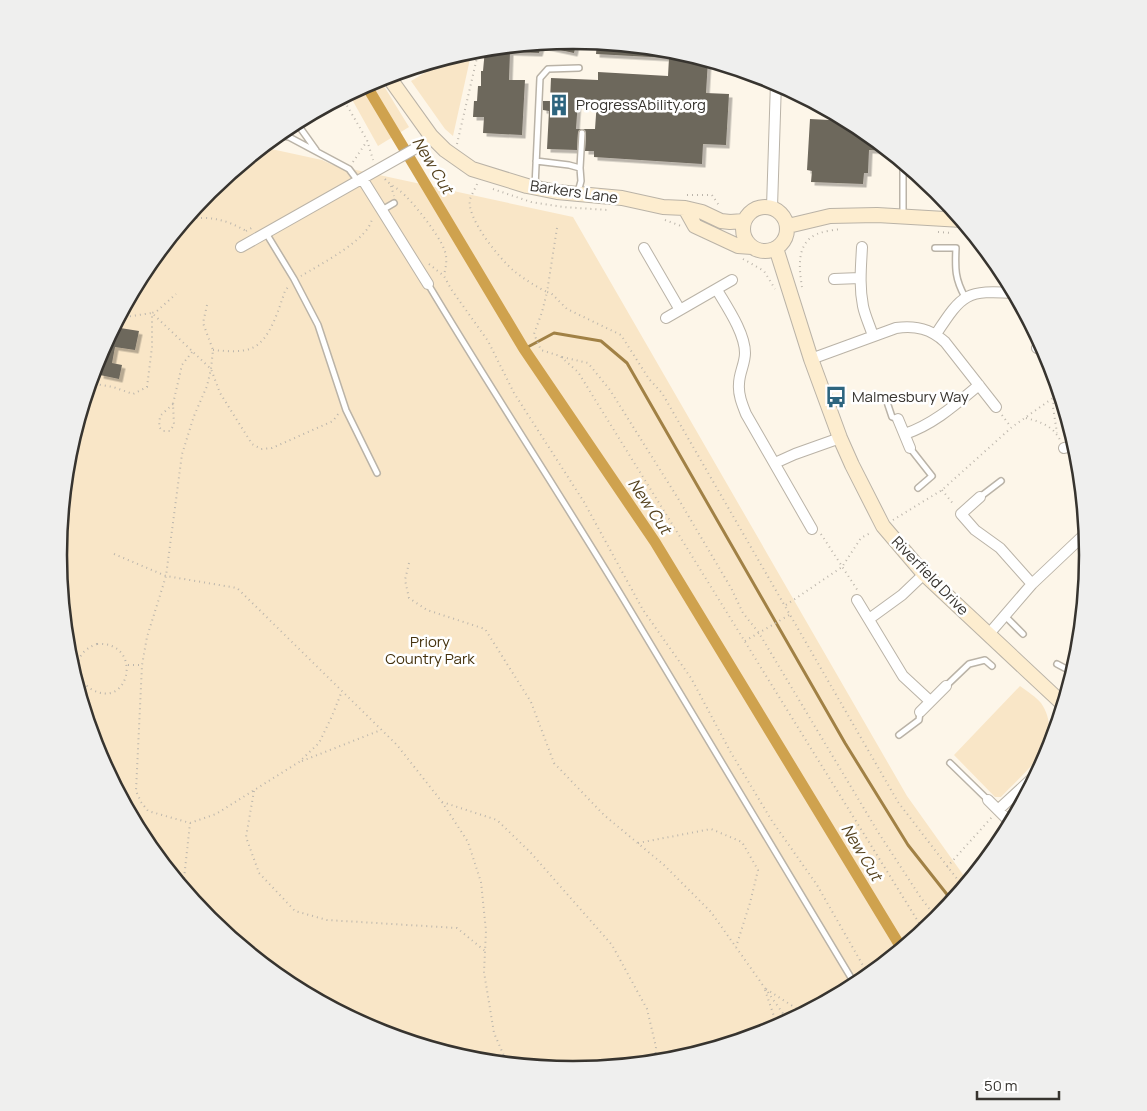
<svg xmlns="http://www.w3.org/2000/svg" width="1147" height="1111" viewBox="0 0 1147 1111" font-family="Manrope,sans-serif">
  <defs>
    <filter id="shadow"><feDropShadow dx="3.5" dy="3.5" stdDeviation="0" flood-color="#0004"/></filter>
  </defs>
  <rect width="100%" height="100%" fill="#fdf6e9"/>
  <!-- green -->
  <path fill="#f9e6c7" d="M472 50 453 136 445 129 411 81 438 65 440 60Z
    M379 78 409 127 378 146 349 94Z
    M262 147 322 160 333 165 573 217 907 796 969 883 938 920 860 984 771 1032 674 1061 573 1071 473 1061 376 1032 287 984 209 920 145 842 97 753 68 656 58 555 68 455 97 358 145 269 209 191Z
    M1020 686C1027 691 1036 697 1041 703 1049 714 1052 732 1047 744 1041 759 1012 785 1001 797H995L954 755Z"/>
  <g fill="none" stroke-linecap="round" stroke-linejoin="round">
    <!-- stream -->
    <path stroke="#a18145" stroke-width="3" d="M524 349 554 333 601 341 627 363 845 743 908 845 953 902"/>
    <!-- canal -->
    <path stroke="#cfa24e" stroke-width="11" d="M366 85 524 349 655 542 902 949"/>
  </g>
  <!-- building -->
  <path fill="#6d675c" filter="url(#shadow)" d="M577 40 574 53 541 46 539 53 510 52 509 80H525L522 135 483 133 484 117H473L474 101H477L478 86H481V71H483L485 49Z
    M597 42 674 50 708 60 706 93 729 94 726 145 703 144 702 164 594 157V151H585L586 133 583 129H595L597 101 578 100 576 129H582L578 132 577 150 547 149 549 111 543 110V101H550L551 78 598 80V72L668 76 669 58 596 54Z
    M810 119 848 121 860 127 890 151 869 150 868 173H864L863 184 811 182 812 171 807 170Z
    M114 327 139 331 135 350 115 347 112 363 122 365 119 379 100 375 106 343Z"/>
  <g fill="none" stroke-linecap="round" stroke-linejoin="round">
    <!-- lane casing -->
    <g stroke="#bab3a7" stroke-width="8">
      <path id="lane" d="M296 122 316 150
        M278 135 289 137 349 169 358 181
        M536 161 569 165 580 168 581 181 578 192
        M580 168 582 133
        M535 187 540 78 548 69 579 68
        M382 210 394 203
        M903 216V162
        M266 233 294 279 318 325 346 410 377 473
        M935 248H956C955 269 955 279 965 297
        M428 284C492 391 560 494 624 600 701 729 778 858 856 986
        M885 396 892 417 898 419
        M910 448 932 476 918 488
        M980 497 1001 481
        M1005 616 1023 634
        M1057 664 1074 673
        M946 686 969 664 985 660 992 666
        M899 735 919 720 920 712
        M950 763 988 800"/>
    </g>
    <!-- street casing -->
    <g stroke="#bab3a7" stroke-width="12">
      <path id="street" d="M363 180 428 284
        M772 207 776 82
        M241 247 425 143 431 136
        M862 247C861 267 859 286 863 306 865 316 870 326 873 336
        M644 248 680 310
        M834 279 860 278
        M717 290C727 307 745 333 745 353 745 364 739 373 739 384 738 394 742 404 746 414L812 529
        M666 318 732 280
        M936 334C963 293 966 290 1015 293
        M1037 348 1043 345
        M811 359 896 328C916 325 931 329 945 342L996 407
        M898 419 910 448
        M905 434C934 424 955 405 979 385
        M1064 448 1076 445
        M775 463 795 454 840 438
        M980 497 961 514 975 530 1000 548 1032 584
        M857 600 903 676 930 701
        M869 619 902 595 924 574
        M988 635 1032 584 1087 532
        M920 712 946 686
        M988 800 1012 824
        M998 810 1039 772"/>
    </g>
    <!-- secondary casing -->
    <g stroke="#bab3a7" stroke-width="16">
      <path id="secondary" d="M388 76 431 136 445 150 472 169 527 186 557 192 622 198 663 207 685 208 702 212 721 221 730 222 744 221
        M743 229a22 22 0 1 1 44 0a22 22 0 1 1-44 0Z
        M685 208 695 226 738 246 752 247
        M788 226 830 216 877 215 962 220
        M776 248 811 359 840 438 852 465 883 526 924 574 1064 705"/>
    </g>
    <!-- path -->
    <path stroke="#bcb6ac" stroke-width="2" stroke-dasharray="1 4" stroke-linecap="butt" d="M342 97 367 140 373 160
      M457 144 479 49
      M353 162 367 141
      M385 179C390 185 394 186 400 191 411 199 439 235 444 249 448 258 446 266 444 275
      M477 184C475 189 472 194 470 199 466 218 499 258 514 271 524 279 535 286 547 292L542 312 534 334 541 350 560 356 578 372 924 931
      M391 186 394 196
      M493 189 531 202 563 207 608 210
      M687 195H712L720 207
      M186 219C210 216 225 219 246 231
      M665 220 681 226
      M557 228 547 292 551 293 567 309 621 335 649 379 662 393 898 802 964 888
      M246 231 253 227
      M938 232 953 233
      M963 233 973 234
      M153 259 158 260
      M743 259 764 271 775 289
      M429 264 444 276 451 289 488 341 514 393 584 502 643 610 691 678 730 751 772 821 817 885 869 976
      M301 276C319 265 372 238 372 217
      M802 287C799 268 796 243 817 234 824 231 834 230 841 229
      M207 305 203 323 213 350 211 369 207 386 194 416 182 454 166 576 147 637 142 665 136 791 141 802 148 811 190 823 216 814 299 762 319 743 332 716 342 691
      M120 317H125L152 313 211 369 220 393 252 444 261 449 272 448 333 421 339 413
      M213 350C226 351 241 353 252 348 270 341 279 308 285 291L288 287
      M562 357 588 363 610 390 679 500 731 588 743 613 759 633 878 832 921 898 938 920
      M90 383 113 387 133 394 147 387 152 347V313L157 311 176 294
      M1054 398 1053 407 1057 433
      M173 404 160 416 159 427 163 431H170L174 425 173 404 182 365 192 352
      M1002 415 1011 427
      M1026 418C1041 422 1053 426 1060 440
      M942 490 954 505
      M893 520 942 490 1012 427 1060 393
      M821 534 858 591
      M114 554 166 576 237 588 397 745 442 802 468 842 481 882 486 931 484 972 494 1033 508 1065
      M409 563 405 580 409 598 427 610 485 629 531 702 554 763 604 815 664 865 711 912 789 1022
      M786 605 842 567 861 538 872 532
      M745 641 791 614
      M97 644C144 641 130 712 91 689 84 685 81 678 76 672 77 658 83 649 97 644Z
      M70 661 76 666
      M128 665H142
      M302 761 381 730
      M254 791 246 837 259 873 295 911 327 920 457 928 485 951
      M442 802 497 820 531 853 612 945 647 1009 656 1047 655 1063
      M638 843 711 829 742 842 758 870 750 903 736 947
      M947 867 992 817
      M183 888 190 823
      M766 989 805 1014
      M765 990 778 1028"/>
    <!-- lane -->
    <use href="#lane" stroke="#fff" stroke-width="5"/>
    <!-- street -->
    <use href="#street" stroke="#fff" stroke-width="10"/>
    <!-- secondary -->
    <use href="#secondary" stroke="#fdedcf" stroke-width="14"/>
  </g>
  <!-- icons -->
  <defs>
    <g id="building-bare" transform="scale(1.725)"><path d="M-4-6H4V6H1V3H-1V6H-4ZM-2.5-4.3h1.7v1.8h-1.7ZM.8-4.3h1.7v1.8H.8ZM-2.5-1h1.7V.8h-1.7ZM.8-1h1.7V.8H.8Z" fill="#2d657f" stroke="#fff" stroke-width="2.5" paint-order="stroke"/></g>
    <g id="bus-bare" transform="scale(1.725)"><path d="M-5-6H5V4H4V6H2V4H-2V6H-4V4H-5ZM-3.5-4V0h7V-4ZM-3.5 1.2v1.5H-2V1.2ZM2 1.2v1.5H3.5V1.2Z" fill="#2d657f" stroke="#fff" stroke-width="2.5" paint-order="stroke"/></g>
  </defs>
  <g fill-rule="evenodd">
    <use href="#building-bare" x="559" y="105"/>
    <use href="#bus-bare" x="836" y="397"/>
  </g>
  <g text-anchor="middle" stroke-width="5" stroke-linejoin="round" paint-order="stroke">
    <!-- poi labels -->
    <g font-size="15" fill="#37342f" stroke="#fff" text-anchor="start">
      <text x="576" y="110">ProgressAbility.org</text>
      <text x="852" y="402">Malmesbury Way</text>
    </g>
    <!-- street labels -->
    <g font-size="15" fill="#37342f" stroke="#fff">
      <text transform="translate(574 192) rotate(8)" y="5">Barkers Lane</text>
      <text transform="translate(930 576) rotate(46)" y="5">Riverfield Drive</text>
    </g>
    <!-- park labels -->
    <g font-size="15" fill="#44310c" stroke="#fff">
      <text x="430" y="647">Priory<tspan x="430" dy="17">Country Park</tspan></text>
    </g>
    <!-- water labels -->
    <g font-size="16" font-style="italic" fill="#55421e" stroke="#fff">
      <text transform="translate(433 165) rotate(59)" y="6">New Cut</text>
      <text transform="translate(650 506) rotate(56)" y="6">New Cut</text>
      <text transform="translate(862 852) rotate(59)" y="6">New Cut</text>
    </g>
  </g>
  <!-- crop -->
  <path d="M0 0H1147V1111H0ZM67 555a506 506 0 1 1 1012 0a506 506 0 1 1-1012 0Z" fill="#efefee" fill-rule="evenodd"/>
  <path fill="none" stroke="#37342f" stroke-width="2.5" d="M67 555a506 506 0 1 1 1012 0a506 506 0 1 1-1012 0Z"/>
  <!-- scale -->
  <path d="M977 1091v8h82v-8" fill="none" stroke="#37342f" stroke-width="2.5"/>
  <text x="984" y="1091" font-size="15" fill="#37342f" stroke="#ffffff" stroke-width="4" paint-order="stroke">50 m</text>
</svg>
